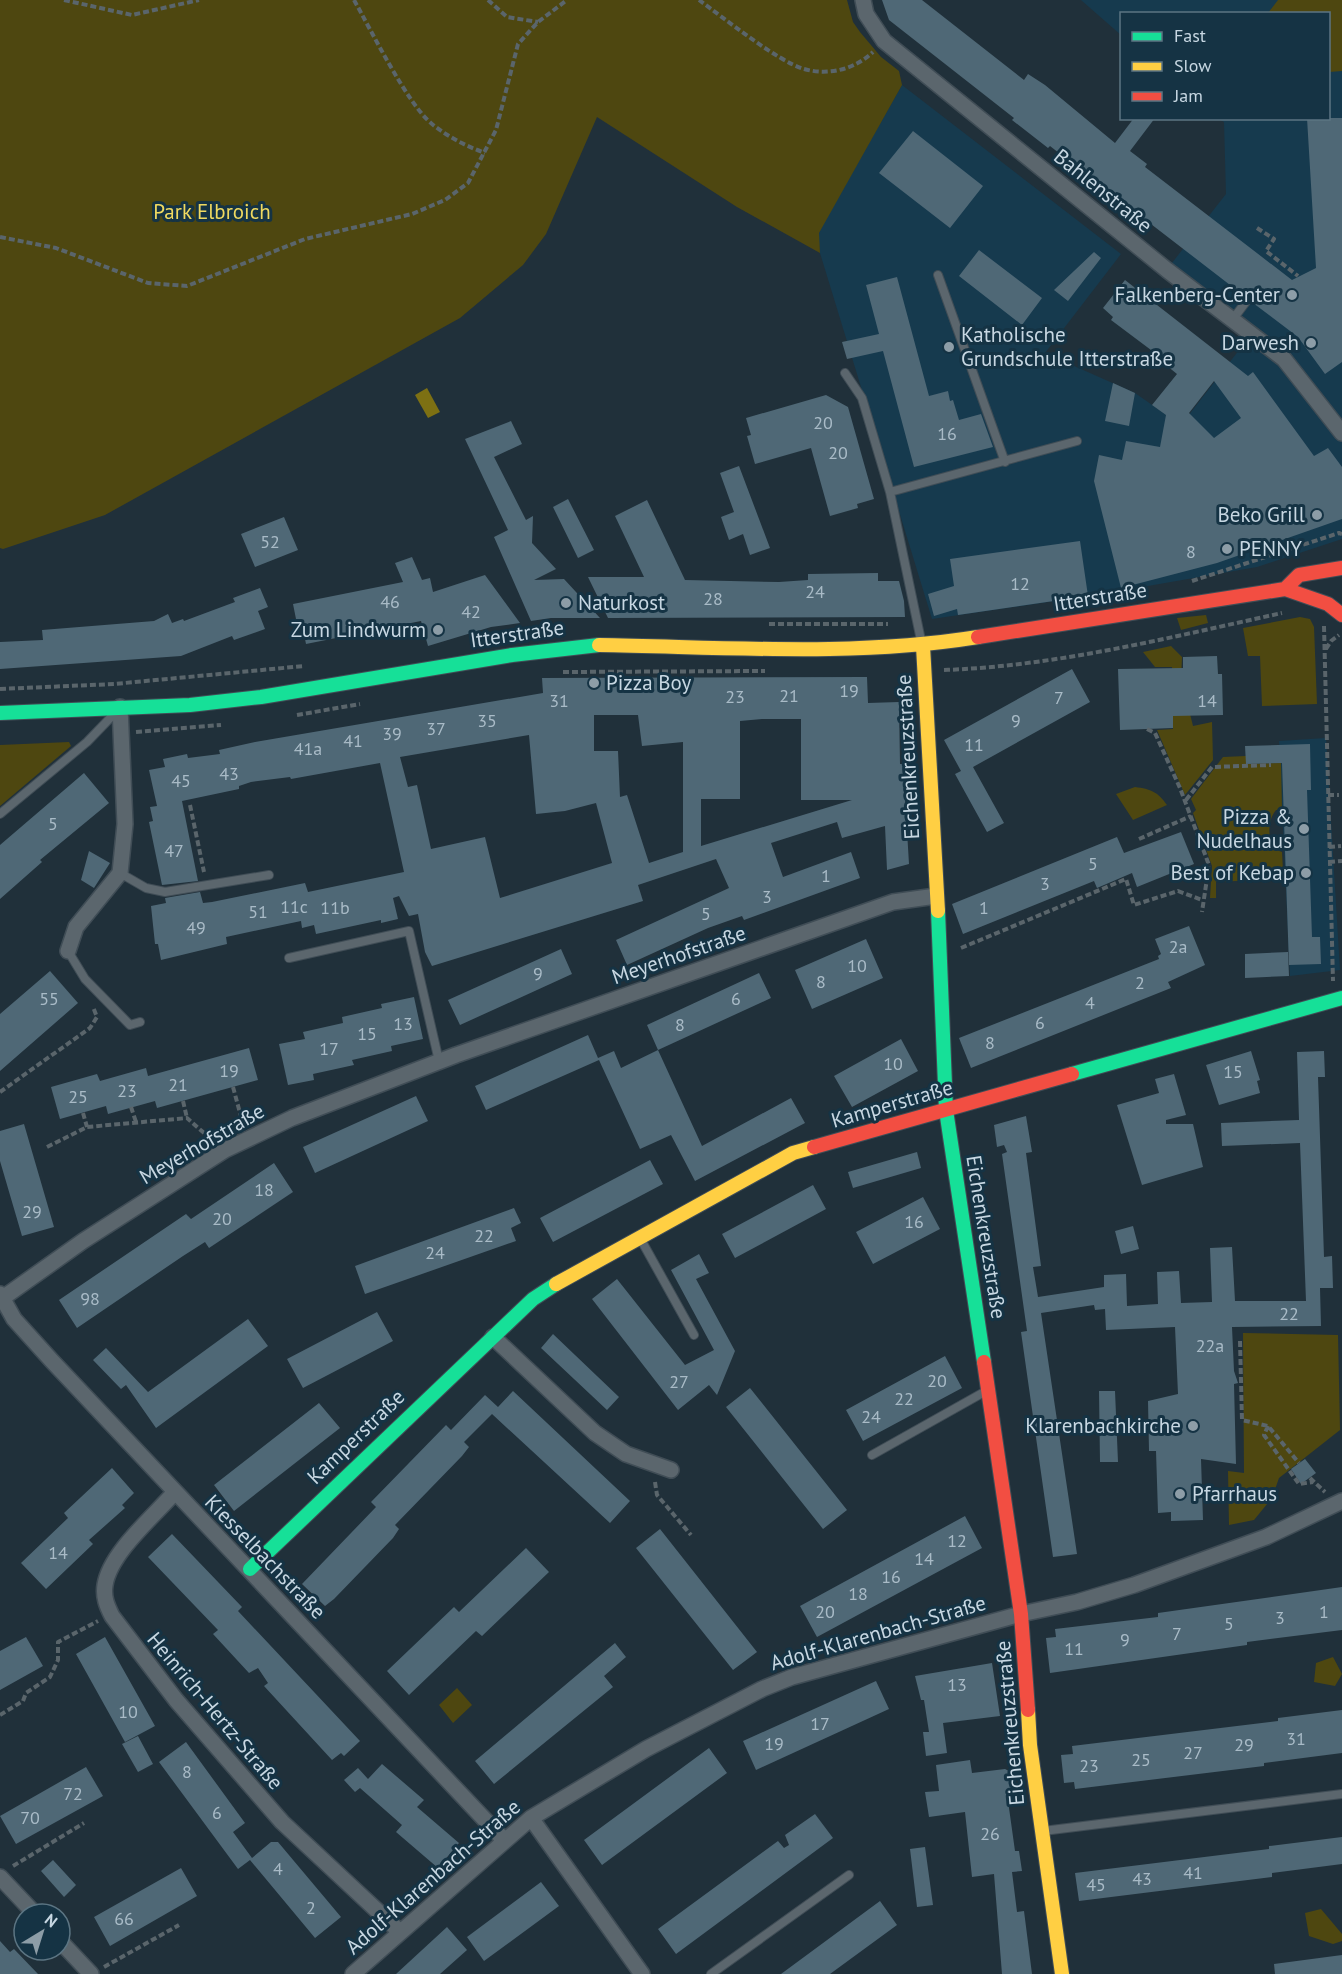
<svg xmlns="http://www.w3.org/2000/svg" width="1342" height="1974" viewBox="0 0 1342 1974" font-family="'PT Sans',sans-serif">
  <rect width="100%" height="100%" fill="#20303a"/>
  <!-- built -->
  <path fill="#163a4e" d="M1081 0H1342V539L1257 567 1102 594 932 619 820 253 818 233 902 85 1121 254 1045 353 1135 393 1181 425 1253 332 1168 268 1226 194 1224 122 1219 119 1328 118V14H1122L1121 35Z
    M1326 738 1340 970 1290 976 1279 741Z"/>
  <!-- green -->
  <path fill="#4e4710" d="M0 0H847L853 22 860 32 881 57 899 71 902 85 819 233 820 253 737 207 597 117 546 234 523 265 460 318 105 515 3 549 0 548Z
    M1278 0H1342V71L1329 72 1328 14 1268 13Z
    M1206 615 1208 623 1181 630 1177 618Z
    M1300 617 1310 619 1314 627 1317 704 1262 706 1260 656H1248L1243 628Z
    M1171 646 1182 657 1181 678 1193 726 1212 722 1213 760 1185 795 1157 730 1173 729 1172 667H1155L1143 652Z
    M69 742 71 746 0 806V745Z
    M1246 756V764L1281 763 1282 810H1276C1267 821 1268 837 1274 849L1282 852 1283 870 1276 869 1277 879 1216 882V898H1210L1212 866 1193 813 1196 810 1191 799 1223 757Z
    M1135 787C1151 789 1158 792 1167 805L1133 820 1116 794Z
    M1243 1333 1338 1335 1340 1430 1279 1478 1272 1498 1254 1520 1229 1525 1228 1471 1244 1473Z
    M1333 1657 1342 1674 1335 1686 1314 1682 1316 1663Z
    M457 1688 472 1705 453 1723 439 1705Z
    M1321 1909 1342 1934V1941L1333 1944 1309 1936 1305 1913Z"/>
  <!-- water -->
  <path fill="#7d7013" d="M427 388 440 412 428 418 415 395Z"/>
  <!-- building -->
  <path fill="#4f6876" fill-rule="evenodd" d="M882 0H922L1024 80 1028 74 1045 85 1115 143 1134 118H1155L1130 151 1147 164 1145 167 1292 280 1316 268 1307 118H1342V362L1325 374 1298 337 1253 303 1252 295H1243L1064 157 1050 146 1048 148 1012 120 1014 118 889 20Z
    M913 131 983 186 950 228 879 173Z
    M979 250 1042 298 1022 325 959 276Z
    M1094 252 1101 258 1068 301 1054 290Z
    M897 277 929 396 948 391 950 401 953 400 959 420 981 414 993 447 914 467 883 351 847 359 842 342 879 334 866 285Z
    M1125 280 1248 376 1253 372 1314 456 1328 448 1342 467V519L1217 563 1121 588 1094 481 1099 455 1122 460 1126 441 1160 447 1166 415 1152 405 1177 374 1161 361 1163 359 1111 320 1113 317 1103 308ZM1214 381 1241 418 1214 438 1189 413Z
    M1113 383 1135 393 1129 426 1105 421Z
    M826 395 848 407 874 499 857 504 858 508 830 516 811 448 755 464 747 436 751 435 746 418Z
    M511 421 522 444 494 457 526 520 533 516 532 543 556 569 534 580 564 579 600 618H551L531 621 494 537 508 530 465 439Z
    M739 466 770 548 750 555 743 534 729 540 721 517 734 512 720 473Z
    M568 499 594 550 578 558 553 507Z
    M647 500 685 580 779 582 808 580V574L878 573V581H899L904 601 905 617 608 618 588 577H644L615 516Z
    M284 517 298 550 255 567 241 534Z
    M1080 541 1088 596 958 615 957 609 934 616 928 594 954 586 950 559Z
    M412 557 422 580 430 578 433 592 485 575 520 623 491 627 428 646 421 621 306 644 302 624H297L293 604 403 582 395 563Z
    M260 588 268 607 258 611 265 629 234 640 232 636 181 656 0 669V642L43 640 42 630 154 621 168 614 172 623 183 619 184 621 235 602 233 598Z
    M1217 656 1218 674H1222L1223 715 1173 716V728L1120 730 1118 669 1183 668V657Z
    M1072 669 1090 702 973 767 1004 823 987 832 955 774 961 771 944 740Z
    M867 677 868 703 899 702 900 764H903L909 864 887 870 885 826 842 838 837 822 771 843 783 877 851 852 860 878 744 920 742 916 708 928 627 965 616 940 729 888 716 859 638 885 643 901 432 966 425 952 418 914 409 916 399 896 393 898 398 919 381 923V920L316 934 314 925 302 928 301 921 226 937 227 944 161 960 158 944H155L151 906 166 903 165 898 200 892 203 903 212 902 305 883 308 892 404 872 380 763 291 779 290 777 251 782 239 786V789L182 801 198 881 162 885 149 822 153 821 150 807 157 806 149 770 165 767 163 759 187 754 188 758 220 754 219 750 255 742 543 693 542 678ZM594 715H638L642 746 683 742V852L649 863 627 795 620 797 618 751H594ZM762 719H801V800H852L701 846V799H740V721ZM529 735 536 814 565 811 596 803 612 863 500 898 485 837 431 849 417 785 408 787 400 757Z
    M1310 744 1311 790H1307L1312 937H1320L1321 964 1289 965 1282 763 1246 764 1245 746Z
    M84 773 109 803 40 860 42 862 0 899V845Z
    M1181 832 1194 864 1137 887 1132 873 1097 888 1094 881 963 934 952 904 1117 837 1124 853Z
    M89 851 110 863 94 888 81 880Z
    M1189 926 1205 965 1168 982 1171 988 971 1068 959 1038 1159 959 1158 956 1161 954 1155 939Z
    M866 939 883 978 812 1009 795 970Z
    M561 949 572 974 460 1025 448 1000Z
    M1288 952 1289 976 1245 978V954Z
    M50 971 78 1003 0 1071V1014Z
    M759 973 771 998 658 1050 647 1025Z
    M414 997 423 1039 391 1046 392 1051 352 1060 354 1065 313 1074 314 1080 288 1085 279 1044 305 1039 303 1032 343 1023 342 1017 382 1008 381 1004Z
    M588 1035 598 1058 614 1051 621 1068 658 1050 702 1146 791 1098 805 1123 695 1181 671 1135 640 1149 599 1060 486 1110 475 1086Z
    M901 1039 918 1071 852 1107 834 1076Z
    M249 1048 258 1080 157 1108 155 1101 108 1114 106 1106 60 1119 51 1087 97 1074 100 1081 146 1068 148 1076Z
    M1251 1051 1260 1080 1257 1081 1260 1093 1219 1105 1206 1065Z
    M1324 1051 1325 1077H1318L1324 1257 1332 1256 1333 1288H1320L1321 1326 1232 1327 1234 1371 1238 1383 1234 1384 1236 1464 1201 1459 1203 1520 1171 1521V1512L1158 1513 1156 1451H1149L1148 1401 1178 1394 1175 1327 1106 1330 1105 1309 1095 1310 1094 1305 1041 1313 1077 1554 1053 1557 1021 1332 1027 1331 1002 1154 1007 1152 1004 1145 997 1147 994 1125 1026 1116 1032 1152 1026 1153 1041 1266 1033 1267 1038 1297 1104 1287V1275L1126 1274 1127 1306 1158 1304 1157 1272 1179 1271 1181 1303 1212 1302 1210 1248 1232 1247 1235 1301H1306L1300 1143 1222 1146 1221 1123 1299 1120 1297 1052Z
    M1174 1074 1186 1115 1166 1120V1124H1193L1203 1167 1142 1185 1117 1105 1159 1093 1155 1079Z
    M416 1096 428 1121 315 1173 303 1147Z
    M24 1124 54 1227 22 1236 0 1161V1131Z
    M917 1152 921 1168 853 1188 848 1172Z
    M650 1160 663 1184 553 1242 540 1218Z
    M274 1163 293 1192 209 1248 205 1242 183 1256 77 1328 59 1300 186 1214 191 1219Z
    M813 1185 826 1209 735 1258 722 1234Z
    M923 1197 940 1229 873 1264 856 1232Z
    M514 1208 521 1223 511 1228 516 1241 365 1294 355 1266Z
    M1133 1226 1139 1249 1121 1254 1115 1231Z
    M699 1254 709 1273 696 1279 735 1351 717 1395 709 1385 678 1410 592 1299 617 1279 685 1365 714 1350 671 1270Z
    M377 1312 393 1341 303 1388 287 1359Z
    M248 1319 268 1346 156 1428 126 1385 121 1389 93 1360 106 1348 148 1392Z
    M553 1334 619 1397 607 1410 541 1348Z
    M945 1356 962 1388 863 1441 846 1410Z
    M750 1388 847 1510 823 1529 726 1407Z
    M513 1391 630 1501 610 1523 492 1414 464 1442 469 1447 462 1456 395 1525 399 1529 393 1538 334 1599 325 1606 302 1584 376 1507 371 1502 446 1425 451 1430 485 1395 498 1407Z
    M1099 1391H1115L1118 1462H1100Z
    M319 1403 340 1428 234 1511 214 1485Z
    M1305 1459 1316 1473 1301 1484 1291 1469Z
    M112 1468 134 1493 122 1505 125 1508 89 1540 93 1544 46 1589 21 1563 68 1518 64 1513Z
    M965 1516 982 1548 817 1637 800 1606Z
    M660 1529 757 1652 733 1670 636 1548Z
    M172 1534 242 1607 238 1611 360 1741 344 1756 341 1753 332 1760 264 1686 268 1683 258 1668 249 1673 213 1634 218 1630 148 1557Z
    M526 1548 549 1572 482 1636 476 1631 409 1695 387 1671 454 1607 459 1612Z
    M1342 1587V1630L1247 1642V1645L1050 1673 1046 1638 1056 1637 1055 1629 1158 1617V1613Z
    M26 1637 43 1666 0 1690V1651Z
    M105 1637 155 1726 125 1742 76 1654Z
    M615 1643 626 1657 604 1676 613 1687 494 1784 475 1761Z
    M992 1663 1000 1716 943 1723 947 1753 926 1756 923 1732H929L924 1700H921L915 1676Z
    M876 1681 889 1709 756 1770 743 1741Z
    M1342 1710V1753L1264 1763V1766L1075 1789 1074 1782 1064 1783 1061 1755 1073 1754 1072 1746 1278 1721V1718Z
    M138 1736 153 1764 138 1772 122 1744Z
    M186 1742 245 1823 233 1832 252 1858 271 1842H278L341 1917 315 1938 250 1860 238 1869 159 1762Z
    M709 1748 727 1773 602 1865 584 1840Z
    M970 1760 972 1773 1005 1769 1011 1772 1014 1791 1008 1792 1009 1808 1015 1851H1019L1022 1871 1012 1872 1017 1912 1024 1911 1032 1974H1002L994 1874 972 1877 965 1812 929 1817 925 1792 939 1791 936 1765Z
    M382 1764 424 1800 417 1807 459 1843 438 1868 396 1832 402 1825 360 1788 355 1792 344 1780 358 1768 368 1779Z
    M86 1767 103 1796 16 1844 0 1816Z
    M815 1814 833 1838 676 1954 658 1929 778 1841 784 1848 789 1845 785 1835Z
    M1342 1837V1864L1272 1873V1877L1079 1901 1075 1873 1269 1849V1846Z
    M925 1847 933 1905 917 1907 910 1849Z
    M53 1860 76 1885 64 1897 41 1871Z
    M181 1868 197 1896 110 1946 94 1917Z
    M541 1882 559 1906 484 1961 467 1937Z
    M880 1901 897 1925 830 1974H781Z
    M447 1927 467 1950 440 1974H396Z
    M0 1941 10 1952 14 1949 38 1974H0Z
    M1342 1955V1974H1275L1274 1964Z"/>
  <g fill="none" stroke-linecap="round" stroke-linejoin="round">
    <!-- lane casing -->
    <g stroke="#404d56" stroke-width="10">
      <path id="lane" d="M938 275 1005 462
        M1233 319 1248 299
        M845 373 862 398 890 492 922 645
        M890 492 1077 441
        M0 814 87 742 116 712
        M120 873 146 888 165 892 269 875
        M68 951 85 979 130 1025 140 1022
        M289 958 409 931 439 1061
        M640 1238 694 1335
        M872 1455 986 1391
        M1043 1831 1342 1794
        M711 1974 849 1875"/>
    </g>
    <!-- street casing -->
    <g stroke="#404d56" stroke-width="18">
      <path id="street" d="M863 0 866 14 884 41 1167 270 1284 359 1342 433
        M68 951 76 927 120 873 125 824 120 707
        M0 1294 14 1319 52 1361 504 1840
        M0 1300 83 1241 225 1150 292 1118 456 1055 893 902 936 896
        M493 1337 595 1433 626 1454 671 1470
        M174 1493C153 1517 110 1553 105 1585 103 1597 107 1606 112 1616L176 1700 282 1822 399 1931
        M531 1818 642 1974
        M0 1877 35 1914
        M60 1941 91 1974
        M353 1974 531 1818 646 1749 762 1689 792 1677 1021 1614 1077 1602 1134 1585 1266 1537 1342 1501"/>
    </g>
    <!-- fast casing -->
    <g stroke="#404d56" stroke-width="16">
      <path id="fast" d="M0 713 190 705 261 697 512 655 599 645
        M938 911 946 1110 984 1362
        M1072 1074 1342 998
        M250 1569 533 1299 556 1284"/>
    </g>
    <!-- slow casing -->
    <g stroke="#404d56" stroke-width="16">
      <path id="slow" d="M599 645C725 647 854 657 978 637
        M923 646 938 911
        M556 1284 793 1153 814 1147
        M1028 1710 1030 1745 1062 1974"/>
    </g>
    <!-- jam casing -->
    <g stroke="#404d56" stroke-width="16">
      <path id="jam" d="M1285 589 1328 604 1342 615
        M978 637 1285 589 1299 575 1342 568
        M814 1147 1072 1074
        M984 1362 1021 1614 1028 1710"/>
    </g>
    <!-- path -->
    <path stroke="#5a656b" stroke-width="4" stroke-dasharray="6 3" stroke-linecap="butt" d="M64 0 132 15 199 0
      M354 0C371 30 408 105 432 124 448 137 466 146 485 153
      M488 0 507 17 538 22
      M699 0C724 18 777 61 804 69 829 76 855 69 873 52
      M1257 228 1274 239 1266 251 1298 276
      M0 237 56 248 148 283 187 286 305 239 412 214 445 200 468 183 496 130 518 44 538 22 567 0
      M1192 581 1339 533 1342 534
      M769 624H888
      M1324 626 1333 981
      M479 637 558 626
      M1326 649 1331 641 1339 635
      M944 670C1058 666 1171 637 1282 613
      M563 672 765 671
      M0 689 114 684 304 666
      M297 715 360 704
      M1147 729 1155 733 1180 788 1209 865 1202 912
      M136 732 221 725
      M1328 795H1339
      M1186 800 1212 767 1271 765
      M190 805 204 872
      M1139 839 1191 816
      M1329 847 1341 846
      M1329 862 1342 861
      M961 948 1126 879 1134 905 1178 891 1202 900
      M233 1087 243 1124
      M0 1092 90 1028 97 1017 93 1007
      M183 1101 187 1118
      M131 1107 136 1122
      M83 1113 87 1127
      M47 1147 87 1127 187 1118 212 1140
      M1240 1341 1242 1420 1268 1426 1299 1463
      M1268 1426 1264 1435 1299 1484 1313 1482
      M1310 1478 1325 1492
      M655 1482 657 1495 691 1535
      M0 1715 23 1701 26 1693 50 1677 58 1660V1642L98 1621
      M13 1866 84 1823
      M104 1967 179 1925"/>
    <!-- lane -->
    <use href="#lane" stroke="#5b666d" stroke-width="8"/>
    <!-- street -->
    <use href="#street" stroke="#5b666d" stroke-width="15"/>
    <!-- fast -->
    <use href="#fast" stroke="#16e098" stroke-width="14"/>
    <!-- slow -->
    <use href="#slow" stroke="#ffcf43" stroke-width="14"/>
    <!-- jam -->
    <use href="#jam" stroke="#f24e42" stroke-width="14"/>
  </g>
  <!-- markers -->
  <g fill="#8d9da7" stroke="#153344" stroke-width="2">
    <circle cx="1292" cy="295" r="6"/>
    <circle cx="1311" cy="343" r="6"/>
    <circle cx="949" cy="347" r="6"/>
    <circle cx="1317" cy="515" r="6"/>
    <circle cx="1227" cy="549" r="6"/>
    <circle cx="566" cy="603" r="6"/>
    <circle cx="438" cy="630" r="6"/>
    <circle cx="594" cy="683" r="6"/>
    <circle cx="1304" cy="829" r="6"/>
    <circle cx="1306" cy="873" r="6"/>
    <circle cx="1193" cy="1426" r="6"/>
    <circle cx="1180" cy="1494" r="6"/>
  </g>
  <g text-anchor="middle" stroke-width="6" stroke-linejoin="round" paint-order="stroke">
    <!-- number labels -->
    <g font-size="18" fill="#a9bbc7">
      <text x="823" y="429">20</text>
      <text x="947" y="440">16</text>
      <text x="838" y="459">20</text>
      <text x="270" y="548">52</text>
      <text x="1191" y="558">8</text>
      <text x="1020" y="590">12</text>
      <text x="815" y="598">24</text>
      <text x="713" y="605">28</text>
      <text x="390" y="608">46</text>
      <text x="471" y="618">42</text>
      <text x="849" y="697">19</text>
      <text x="789" y="702">21</text>
      <text x="735" y="703">23</text>
      <text x="1059" y="704">7</text>
      <text x="559" y="707">31</text>
      <text x="1207" y="707">14</text>
      <text x="487" y="727">35</text>
      <text x="1016" y="727">9</text>
      <text x="436" y="735">37</text>
      <text x="392" y="740">39</text>
      <text x="353" y="747">41</text>
      <text x="974" y="751">11</text>
      <text x="308" y="755">41a</text>
      <text x="229" y="780">43</text>
      <text x="181" y="787">45</text>
      <text x="53" y="830">5</text>
      <text x="174" y="857">47</text>
      <text x="1093" y="870">5</text>
      <text x="826" y="882">1</text>
      <text x="1045" y="890">3</text>
      <text x="767" y="903">3</text>
      <text x="294" y="913">11c</text>
      <text x="335" y="914">11b</text>
      <text x="984" y="914">1</text>
      <text x="258" y="918">51</text>
      <text x="706" y="920">5</text>
      <text x="196" y="934">49</text>
      <text x="1178" y="953">2a</text>
      <text x="857" y="972">10</text>
      <text x="538" y="980">9</text>
      <text x="821" y="988">8</text>
      <text x="1140" y="989">2</text>
      <text x="49" y="1005">55</text>
      <text x="736" y="1005">6</text>
      <text x="1090" y="1009">4</text>
      <text x="1040" y="1029">6</text>
      <text x="403" y="1030">13</text>
      <text x="680" y="1031">8</text>
      <text x="367" y="1040">15</text>
      <text x="990" y="1049">8</text>
      <text x="329" y="1055">17</text>
      <text x="893" y="1070">10</text>
      <text x="229" y="1077">19</text>
      <text x="1233" y="1078">15</text>
      <text x="178" y="1091">21</text>
      <text x="127" y="1097">23</text>
      <text x="78" y="1103">25</text>
      <text x="264" y="1196">18</text>
      <text x="32" y="1218">29</text>
      <text x="222" y="1225">20</text>
      <text x="914" y="1228">16</text>
      <text x="484" y="1242">22</text>
      <text x="435" y="1259">24</text>
      <text x="90" y="1305">98</text>
      <text x="1289" y="1320">22</text>
      <text x="1210" y="1352">22a</text>
      <text x="937" y="1387">20</text>
      <text x="679" y="1388">27</text>
      <text x="904" y="1405">22</text>
      <text x="871" y="1423">24</text>
      <text x="957" y="1547">12</text>
      <text x="58" y="1559">14</text>
      <text x="924" y="1565">14</text>
      <text x="891" y="1583">16</text>
      <text x="858" y="1600">18</text>
      <text x="825" y="1618">20</text>
      <text x="1324" y="1618">1</text>
      <text x="1280" y="1624">3</text>
      <text x="1229" y="1630">5</text>
      <text x="1177" y="1640">7</text>
      <text x="1125" y="1646">9</text>
      <text x="1074" y="1655">11</text>
      <text x="957" y="1691">13</text>
      <text x="128" y="1718">10</text>
      <text x="820" y="1730">17</text>
      <text x="1296" y="1745">31</text>
      <text x="774" y="1750">19</text>
      <text x="1244" y="1751">29</text>
      <text x="1193" y="1759">27</text>
      <text x="1141" y="1766">25</text>
      <text x="1089" y="1772">23</text>
      <text x="187" y="1778">8</text>
      <text x="73" y="1800">72</text>
      <text x="217" y="1819">6</text>
      <text x="30" y="1824">70</text>
      <text x="990" y="1840">26</text>
      <text x="278" y="1875">4</text>
      <text x="1193" y="1879">41</text>
      <text x="1142" y="1885">43</text>
      <text x="1096" y="1891">45</text>
      <text x="311" y="1914">2</text>
      <text x="124" y="1925">66</text>
    </g>
    <!-- street labels -->
    <g font-size="21" fill="#c7d7e2" stroke="#153344">
      <text transform="translate(1103 191) rotate(39)" y="7">Bahlenstraße</text>
      <text transform="translate(1100 597) rotate(-9)" y="7">Itterstraße</text>
      <text transform="translate(517 634) rotate(-8)" y="7">Itterstraße</text>
      <text transform="translate(908 757) rotate(-93)" y="7">Eichenkreuzstraße</text>
      <text transform="translate(679 955) rotate(-19)" y="7">Meyerhofstraße</text>
      <text transform="translate(892 1104) rotate(-16)" y="7">Kamperstraße</text>
      <text transform="translate(202 1144) rotate(-30)" y="7">Meyerhofstraße</text>
      <text transform="translate(986 1237) rotate(81)" y="7">Eichenkreuzstraße</text>
      <text transform="translate(356 1437) rotate(-44)" y="7">Kamperstraße</text>
      <text transform="translate(265 1557) rotate(46)" y="7">Kiesselbachstraße</text>
      <text transform="translate(878 1633) rotate(-16)" y="7">Adolf-Klarenbach-Straße</text>
      <text transform="translate(215 1711) rotate(50)" y="7">Heinrich-Hertz-Straße</text>
      <text transform="translate(1010 1723) rotate(-95)" y="7">Eichenkreuzstraße</text>
      <text transform="translate(433 1877) rotate(-41)" y="7">Adolf-Klarenbach-Straße</text>
    </g>
    <!-- park labels -->
    <g font-size="21" fill="#efd960" stroke="#153344">
      <text x="212" y="219">Park Elbroich</text>
    </g>
    <!-- poi labels -->
    <g font-size="21" fill="#c7d7e2" stroke="#153344" text-anchor="end">
      <text x="1280" y="302">Falkenberg-Center</text>
      <text x="961" y="342" text-anchor="start">Katholische<tspan x="961" dy="24">Grundschule Itterstraße</tspan></text>
      <text x="1299" y="350">Darwesh</text>
      <text x="1305" y="522">Beko Grill</text>
      <text x="1239" y="556" text-anchor="start">PENNY</text>
      <text x="578" y="610" text-anchor="start">Naturkost</text>
      <text x="426" y="637">Zum Lindwurm</text>
      <text x="606" y="690" text-anchor="start">Pizza Boy</text>
      <text x="1292" y="824">Pizza &amp;<tspan x="1292" dy="24">Nudelhaus</tspan></text>
      <text x="1294" y="880">Best of Kebap</text>
      <text x="1181" y="1433">Klarenbachkirche</text>
      <text x="1192" y="1501" text-anchor="start">Pfarrhaus</text>
    </g>
  </g>
  <!-- legend -->
  <rect x="1120" y="12" width="210" height="108" fill="#153344" stroke="#5c7583" stroke-width="1.5"/>
  <rect x="1132" y="32" width="30" height="9" fill="#16e098" stroke="#5c7583" stroke-width="1.5"/>
  <text x="1174" y="42" font-size="18" fill="#c7d7e2">Fast</text>
  <rect x="1132" y="62" width="30" height="9" fill="#ffcf43" stroke="#5c7583" stroke-width="1.5"/>
  <text x="1174" y="72" font-size="18" fill="#c7d7e2">Slow</text>
  <rect x="1132" y="92" width="30" height="9" fill="#f24e42" stroke="#5c7583" stroke-width="1.5"/>
  <text x="1174" y="102" font-size="18" fill="#c7d7e2">Jam</text>
  <!-- north arrow -->
  <g transform="translate(42 1932) rotate(38)"><circle r="28" fill="#153344" stroke="#5c7583" stroke-width="1.5"/>
  <path d="M0-4.5L10 22L0 15L-10 22Z" fill="#8d9da7"/>
  <text y="-9" font-size="16" font-weight="bold" text-anchor="middle" fill="#c7d7e2">N</text>
  </g>
</svg>
